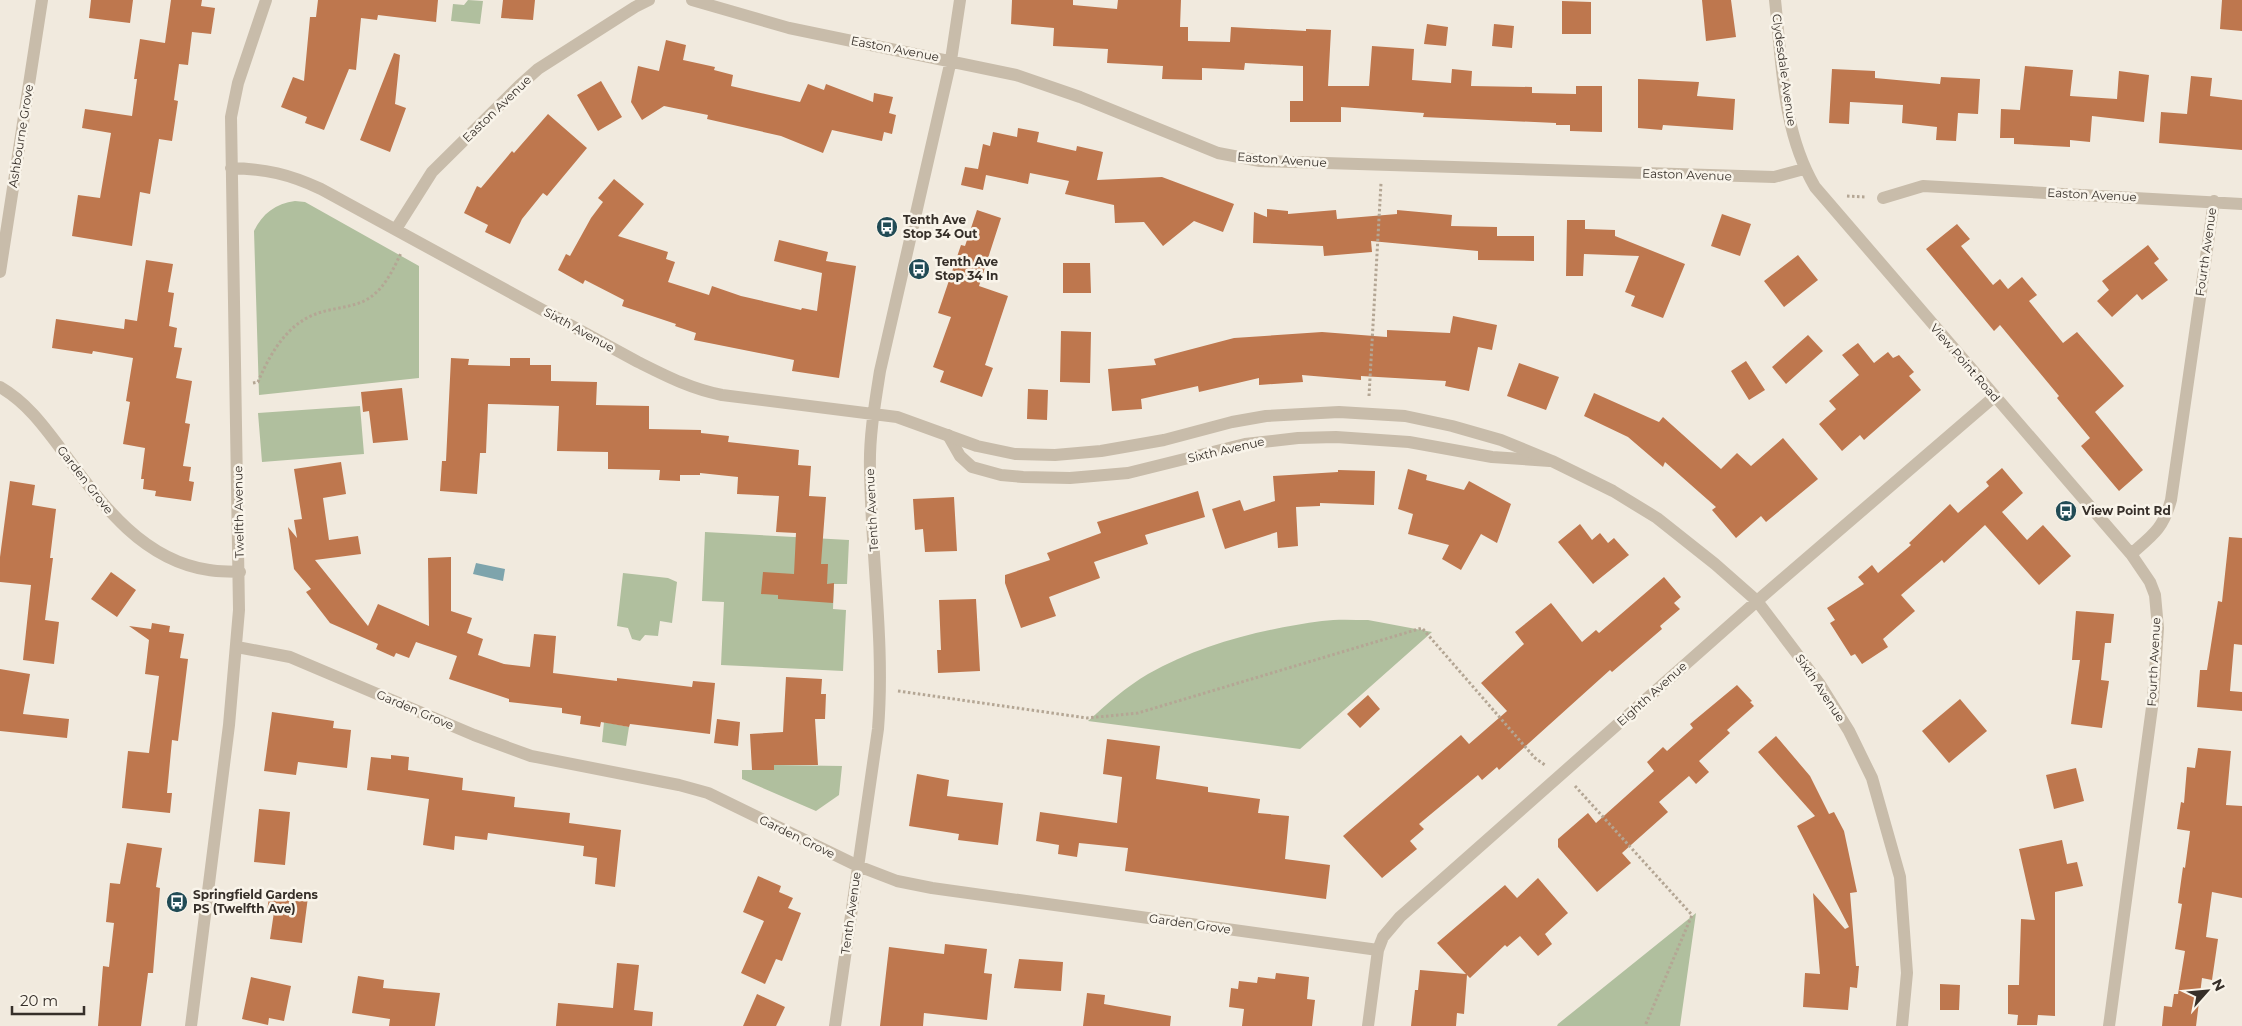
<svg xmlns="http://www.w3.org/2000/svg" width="2242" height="1026" viewBox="0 0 2242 1026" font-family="Montserrat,sans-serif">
  <rect width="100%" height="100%" fill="#f1eade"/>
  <!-- green -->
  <path fill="#b0bf9e" d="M468 0 483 1 480 24 451 21 453 4 464 5Z
    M295 201 305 202 419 266V378L259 395 254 231C262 214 276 203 295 201Z
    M360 406 364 454 262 462 258 413Z
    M705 532 849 540 847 584H834L833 609 846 610 843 671 721 665 724 602 702 601Z
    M623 573 668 578 677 582 672 623 660 621 658 636 645 635 640 641 632 639 628 628 617 626Z
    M1368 620 1432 632 1300 749 1088 721C1107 704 1126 687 1148 674 1201 644 1263 629 1322 621 1337 619 1353 620 1368 620Z
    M604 722 629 727 626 746 602 742Z
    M774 765 842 766 839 795 816 811 742 779V770H774Z
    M1696 913 1680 1026H1557L1558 1024Z"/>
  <!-- water -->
  <path fill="#7ea4ac" d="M476 563 505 569 503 581 473 574Z"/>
  <!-- building -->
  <path fill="#be774e" d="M91 0H133L130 23 89 18Z
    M171 0H202L201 6 215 8 211 34 192 32 188 65 179 64 174 100 178 101 172 141 159 139 150 194 140 192 132 246 72 236 78 195 100 198 111 133 82 128 85 109 132 116 137 79H134L140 39 165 43Z
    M318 0H438L436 22 378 15 377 20 361 18 356 70 349 69 324 130 305 123 307 117 281 107 293 77 304 81 310 17H316Z
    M503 0H535L533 20 501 18Z
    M1012 0H1073V5L1117 9 1118 0H1181L1180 27H1188V41L1230 42 1231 27 1306 31V29L1331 30 1328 86H1369L1372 46 1414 49 1412 80 1451 83 1452 69 1472 71 1471 86 1532 87V93L1576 94V86H1602V132L1570 131V125H1556V123L1423 117 1424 113 1341 107V122H1290V101H1303V66L1245 63 1244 70 1202 68V80L1162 79 1163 66 1107 63 1108 49 1053 46 1054 28 1011 24Z
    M1702 0H1731L1736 37 1706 41Z
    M2222 0H2242V31L2220 29Z
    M1562 1 1591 2V34H1562Z
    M1427 24 1448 27 1446 46 1424 44Z
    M1494 24 1514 26 1512 48 1492 46Z
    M666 40 686 45 683 60 715 67 714 70 733 75 731 86 800 102 808 84 824 90 826 84 873 102 874 93 893 97 889 113 896 115 892 134 884 132 882 141 832 130 823 153 781 136 707 119 708 115 664 106 642 120 631 102 638 66 659 71Z
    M394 53 400 55 395 104 406 108 390 152 360 140Z
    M2025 66 2073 70 2070 96 2117 99 2119 71 2149 75 2144 122 2092 116 2090 142 2070 140V147L2014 144V138H2000L2001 109 2020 110Z
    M1832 69 1875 71V78L1940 84 1941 77 1980 79 1978 114 1958 113 1956 141 1936 140 1937 127 1902 123 1903 105 1850 102 1849 124 1829 123Z
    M2191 76 2212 78 2210 96 2242 100V150L2159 143 2161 112 2187 114Z
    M1638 79 1699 82 1697 96 1735 99 1733 130 1663 125 1662 130 1638 128Z
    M601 81 622 117 598 131 577 95Z
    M548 114 587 148 547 196 543 193 522 219 510 244 485 232 488 225 464 213 477 186 481 188 512 151 514 153Z
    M1018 128 1039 132 1037 142 1076 151 1077 146 1103 152 1097 180 1162 177 1234 204 1223 232 1194 221 1163 246 1144 222 1115 223 1114 205 1065 194 1069 181 1030 173 1028 184 986 175 983 190 961 185 965 167 978 169 983 144 990 146 993 132 1017 137Z
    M614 179 644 204 618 236 668 252 666 259 675 262 668 282 709 295 712 286 741 296 801 310 802 308 817 311 822 273 774 261 779 240 828 252 826 261 856 266 839 378 792 371 794 360 694 340 696 333 675 326 676 324 622 306 624 300 585 280 583 284 558 270 566 254 570 256 591 218 603 202 598 198Z
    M1267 209 1288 211V214L1336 210 1337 219 1397 214V210L1452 215 1451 226 1497 227V236H1534V261L1478 260V251L1371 241 1372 252 1324 256 1323 246 1253 243 1254 212 1267 217Z
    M977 210 1001 218 979 286 1008 296 985 365 993 368 982 397 940 382 944 371 933 367 951 317 938 313 961 245 965 246Z
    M1722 214 1751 224 1740 256 1711 246Z
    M1567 220H1585V229L1615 230V236L1685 264 1663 318 1631 306 1635 296 1625 292 1639 256 1584 254 1583 276H1566Z
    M1957 224 1970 239 1961 246 1993 285 2000 279 2008 289 2022 277 2037 295 2029 301 2063 343 2077 332 2124 386 2095 412 2143 470 2119 491 2081 446 2090 438 2057 398 2059 396 2000 325 1994 331 1926 249Z
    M2148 245 2159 259 2154 263 2168 280 2142 300 2137 294 2112 317 2097 301 2109 290 2102 281Z
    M1798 255 1818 280 1784 307 1764 281Z
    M146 260 173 264 168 292 174 293 169 326 177 328 174 347 182 348 176 378 192 381 185 423 190 424 183 466 191 467 189 481 194 482 191 501 155 496 156 491 143 489 144 479H141L145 448 123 444 130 402 126 401 133 358 93 351 92 354 52 348 56 319 124 329 125 319 137 321Z
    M1063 263H1090L1091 293H1063Z
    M1453 316 1497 325 1492 350 1478 347 1469 391 1445 386 1446 381 1361 376V380L1302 375 1303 382 1259 385V378L1199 392 1198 386 1141 399 1142 409 1112 411 1108 369 1156 365 1154 359 1234 338 1322 332 1387 337V330L1450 333Z
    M1061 331 1091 332 1090 383 1060 382Z
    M1808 335 1823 351 1786 384 1772 367Z
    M1858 343 1874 363 1888 352 1893 358 1899 355 1914 372 1909 376 1921 390 1864 440 1860 435 1842 451 1819 424 1836 409 1829 401 1859 375 1842 355Z
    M451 358 469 359 468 365 510 366V358H530V365H551V381L597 382 596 405 649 406V429L701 430V433L729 436 728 442 799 450 798 465 811 466 809 496 826 497 821 564H828L827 584 834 583 833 603 778 599V595L761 594 763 572 794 574 796 533 776 532 779 496 737 494 738 477 700 473V475H680V481L659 480 660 470 608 469V452L557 451 559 406 488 404 486 453H480L477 494 440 491 442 461H446Z
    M1746 361 1765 390 1749 400 1731 371Z
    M1519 363 1559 377 1546 410 1507 396Z
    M402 388 408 440 373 443 369 411 363 412 361 392Z
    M1028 389 1048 390 1047 420 1027 419Z
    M1594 393 1659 422 1663 417 1721 469 1737 453 1751 466 1783 438 1818 479 1766 522 1761 516 1736 538 1712 510 1716 507 1665 462 1663 467 1628 437 1584 416Z
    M341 462 346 494 323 498 329 540 358 536 361 554 315 560 368 626 378 604 429 626 428 558 451 557V611L472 618 467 633 483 639 478 655 504 664 530 667 534 634 556 636 553 673 617 681V678L692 687 693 681 715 683 710 734 630 724 629 727 601 722 600 727 580 724 581 716 562 713V708L509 702V699L449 679 457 656 416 642 409 658 396 653 394 657 376 649 378 644 330 623 306 592 311 589 294 569 288 527 297 538 294 520 302 519 294 469Z
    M2002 468 2023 493 2002 512 2027 540 2043 525 2071 556 2039 585 1985 525 1944 563 1942 560 1901 595 1915 611 1883 639 1888 647 1862 664 1855 654 1851 656 1830 623 1835 620 1827 608 1864 584 1858 577 1872 565 1878 573 1911 545 1909 543 1950 504 1958 513 1989 486 1986 482Z
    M1408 469 1427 475 1426 480 1464 490 1469 481 1511 504 1497 543 1481 534 1461 570 1442 559 1449 545 1408 534 1413 514 1398 509Z
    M1338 470 1375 471 1374 505 1320 503V506L1296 507 1298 546 1278 548 1277 532 1225 549 1212 509 1240 500 1244 511 1275 501 1273 476 1338 472Z
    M10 481 35 485 32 505 56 509 50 558H53L45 620 59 622 54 664 23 660 31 585 0 582V557Z
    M1198 491 1205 517 1145 535 1148 544 1094 562 1100 578 1049 597 1056 616 1021 628 1005 583V575L1050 560 1047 553 1101 533 1097 522Z
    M954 497 957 551 925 552 923 529 915 530 913 499Z
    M1580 524 1592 540 1600 533 1608 543 1614 538 1629 555 1593 584 1558 542Z
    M2229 537 2242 538V645L2234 644 2230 691 2242 692V711L2197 707 2200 670H2207L2218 601 2222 602Z
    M111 572 136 590 117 617 91 599Z
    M1664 577 1681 597 1674 603 1680 609 1660 626 1662 629 1612 672 1610 670 1499 770 1497 767 1482 780 1478 775 1419 824 1424 829 1410 841 1417 849 1382 878 1343 836 1461 735 1469 744 1507 711 1481 683 1524 644 1515 632 1551 603 1582 642 1596 630 1599 633Z
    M976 599 980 671 938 673 937 650H941L939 600Z
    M2076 611 2114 614 2111 643H2105L2101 680 2109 681 2102 728 2071 724 2080 660H2072Z
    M152 623 170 626 169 632 184 634 180 658 188 659 178 741 172 740 167 793H172L170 813 122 808 128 751 149 753 159 676 145 674 149 640 129 626 151 629Z
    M0 669 30 674 23 714 69 719 67 738 0 731Z
    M786 677 822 679 821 694H826L825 719H815L818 765H774V770H752L750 734 783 732Z
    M1737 685 1752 701 1750 702 1754 706 1727 730 1730 733 1699 761 1709 772 1696 784 1689 776 1659 802 1668 812 1622 853 1631 863 1597 892 1558 847V839L1588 813 1596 823 1654 771 1647 762 1663 747 1667 751 1693 728 1690 724Z
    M1368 695 1380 709 1360 728 1347 714Z
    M1960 699 1987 731 1949 763 1922 731Z
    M272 712 334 721 333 728 351 730 347 768 298 762 296 775 264 771Z
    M717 719 740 722 738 746 714 743Z
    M1776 736 1810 776 1829 814 1834 812 1844 831 1857 892 1850 893 1856 966H1859L1857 988 1850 987 1848 1010 1803 1007 1805 973 1820 974 1813 893 1845 929 1849 927 1797 826 1815 816 1758 752Z
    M1107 739 1160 746 1156 779 1208 787V792L1260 799 1258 813 1289 816 1285 859 1330 865 1326 899 1125 871 1128 848 1079 843 1077 857 1058 854 1059 845 1036 841 1040 812 1117 823 1122 777 1103 774Z
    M2198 748 2231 751 2226 805 2242 806V898L2212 892 2206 937 2218 939 2212 980 2202 978 2196 1026H2162L2164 1006 2172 1007 2174 994H2178L2185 951 2175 949 2182 904 2178 903 2183 867 2185 868 2190 831 2177 829 2181 802 2184 803 2187 767 2195 768Z
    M391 755 409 757 408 770 463 778 462 790 515 797 514 807 570 813 569 823 621 830 615 887 595 884 597 858 583 856 584 846 488 833 487 840 455 836 454 850 423 845 429 799 367 790 371 757 391 759Z
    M2076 768 2084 801 2054 809 2046 775Z
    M917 774 949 780 947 796 1003 803 998 845 958 840 959 834 909 826Z
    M259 809 290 812 285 865 254 862Z
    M2062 840 2067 864 2077 862 2083 886 2055 892V1016L2038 1015 2037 1025H2017L2018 1015 2008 1014V985H2019L2021 919 2035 920 2019 849Z
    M127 843 162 848 156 887 160 888 153 973H148L141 1026H98L103 966 109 967 114 923 106 922 110 883 120 884Z
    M758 876 781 886 779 892 793 898 788 908 801 913 782 961 776 959 765 984 741 973 764 921 743 912Z
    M1538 878 1568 913 1545 934 1552 944 1538 956 1520 936 1507 947 1505 945 1470 978 1467 975 1464 1014 1457 1013 1456 1026H1411L1415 990H1418L1420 970 1466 974 1437 943 1505 885 1517 898Z
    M270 891 308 897 302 943 270 939 274 912 267 911Z
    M945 944 987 949 984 973 992 974 987 1020 924 1013 923 1026H880L889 947 944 954Z
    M1019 959 1063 962 1061 991 1014 988Z
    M617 963 639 965 634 1010 653 1012 652 1026H556L558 1003 613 1008Z
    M1276 973 1309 977 1307 999 1315 1000 1312 1026H1242L1244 1009 1229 1007 1231 988 1238 989 1239 981 1257 983 1258 977 1275 979Z
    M358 976 384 980 383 988 440 993 435 1026H389L390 1019 352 1013Z
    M251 977 291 986 284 1021 269 1018 268 1025 242 1019Z
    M1940 984 1960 985 1959 1010H1940Z
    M1087 993 1105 995 1104 1004 1171 1016 1170 1026H1083Z
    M757 994 785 1007 776 1026H743Z"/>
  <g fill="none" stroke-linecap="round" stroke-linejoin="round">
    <!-- path -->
    <path stroke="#b4a694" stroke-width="3" stroke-dasharray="2.5 2.5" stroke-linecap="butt" d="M1847 196 1865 197
      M253 383 258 382C268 358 284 329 309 317 326 308 347 309 364 301 383 292 393 270 401 253
      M1369 396 1381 183
      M898 691 1087 718 1138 713 1422 628 1535 758 1545 765
      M1575 786 1692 915 1645 1026"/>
    <!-- service -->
    <path stroke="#c8bcaa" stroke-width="12" d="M948 435 960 456 972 467 1001 475 1023 477 1070 478 1128 473 1245 444 1298 438 1336 437 1409 442 1492 457 1550 461"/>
    <!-- minor -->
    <path stroke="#c8bcaa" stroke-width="12" d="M692 0 789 28 1016 75 1080 97 1218 153 1260 161 1774 177 1804 169
      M1775 0C1782 63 1782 131 1815 187L2131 554
      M231 168C266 169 289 174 321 189L638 362C666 376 691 389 722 395L897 417 977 446 1015 454 1055 455 1101 451 1164 440 1232 422 1266 416 1339 412 1405 416 1452 426 1501 440 1552 461 1613 491 1657 518 1715 564 1757 601 1819 683 1849 731 1872 778 1900 877 1907 973 1902 1026
      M1883 198 1923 186 2242 204
      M396 229 432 172 519 86 538 69 635 7 649 0
      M0 272 42 0
      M0 387C26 402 43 425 61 449 99 500 140 560 209 570 219 572 230 571 240 572
      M237 647 290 657 474 735 531 756 679 785 708 793 858 866 897 881 932 888 1378 950
      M191 1026 229 725 239 610 231 117 238 83 266 0
      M835 1026 878 729C885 642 871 556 870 469 869 437 875 403 880 371L951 60 960 0
      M1368 1026 1378 950 1383 937 1400 917 1757 601 1994 397
      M2109 1026 2153 700 2158 628 2155 595 2150 582 2131 554C2153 535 2163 529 2171 500L2214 201"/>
  </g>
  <!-- icons -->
  <defs>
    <g id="bus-disc" transform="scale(1.125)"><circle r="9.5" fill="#214b55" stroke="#f9f4ea"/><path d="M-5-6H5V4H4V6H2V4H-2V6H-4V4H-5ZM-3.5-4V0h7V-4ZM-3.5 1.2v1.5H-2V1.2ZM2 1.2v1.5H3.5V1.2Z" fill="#fff"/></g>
  </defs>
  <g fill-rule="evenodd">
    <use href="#bus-disc" x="887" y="227"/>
    <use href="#bus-disc" x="919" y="269"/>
    <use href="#bus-disc" x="2066" y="511"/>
    <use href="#bus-disc" x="177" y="902"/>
  </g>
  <g text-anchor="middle" stroke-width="5" stroke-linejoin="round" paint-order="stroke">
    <!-- street labels -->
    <g font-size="12" fill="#362f29" stroke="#f9f4ea">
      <text transform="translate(895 49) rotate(11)" y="4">Easton Avenue</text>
      <text transform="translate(1784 70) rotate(82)" y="4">Clydesdale Avenue</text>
      <text transform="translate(497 109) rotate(-44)" y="4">Easton Avenue</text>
      <text transform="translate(21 136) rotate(-81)" y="4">Ashbourne Grove</text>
      <text transform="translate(1282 160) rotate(4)" y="4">Easton Avenue</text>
      <text transform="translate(1687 175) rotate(2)" y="4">Easton Avenue</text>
      <text transform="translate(2092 195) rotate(3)" y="4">Easton Avenue</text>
      <text transform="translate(2206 252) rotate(-82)" y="4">Fourth Avenue</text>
      <text transform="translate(579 330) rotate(29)" y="4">Sixth Avenue</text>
      <text transform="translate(1965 363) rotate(49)" y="4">View Point Road</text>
      <text transform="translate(1226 450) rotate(-13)" y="4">Sixth Avenue</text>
      <text transform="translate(85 480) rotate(52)" y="4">Garden Grove</text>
      <text transform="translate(872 510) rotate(-93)" y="4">Tenth Avenue</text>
      <text transform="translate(239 512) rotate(-91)" y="4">Twelfth Avenue</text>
      <text transform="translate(2154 662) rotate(-87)" y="4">Fourth Avenue</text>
      <text transform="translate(1820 688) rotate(56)" y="4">Sixth Avenue</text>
      <text transform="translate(1652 694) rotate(-42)" y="4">Eighth Avenue</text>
      <text transform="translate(415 710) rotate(23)" y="4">Garden Grove</text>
      <text transform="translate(797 837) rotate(26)" y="4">Garden Grove</text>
      <text transform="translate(851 913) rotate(-82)" y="4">Tenth Avenue</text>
      <text transform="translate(1190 924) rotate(8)" y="4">Garden Grove</text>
    </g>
    <!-- poi labels -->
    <g font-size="12" font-weight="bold" fill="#362f29" stroke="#f9f4ea" text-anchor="start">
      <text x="903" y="224">Tenth Ave<tspan x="903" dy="14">Stop 34 Out</tspan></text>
      <text x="935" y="266">Tenth Ave<tspan x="935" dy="14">Stop 34 In</tspan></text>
      <text x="2082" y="515">View Point Rd</text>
      <text x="193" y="899">Springfield Gardens<tspan x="193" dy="14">PS (Twelfth Ave)</tspan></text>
    </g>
  </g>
  <!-- north arrow -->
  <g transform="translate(2207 991) rotate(63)" stroke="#f9f4ea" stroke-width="4" paint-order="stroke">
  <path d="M0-4L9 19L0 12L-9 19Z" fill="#362f29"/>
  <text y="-8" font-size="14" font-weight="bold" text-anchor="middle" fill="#362f29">N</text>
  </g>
  <!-- scale -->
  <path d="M12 1006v8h72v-8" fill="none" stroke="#362f29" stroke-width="2.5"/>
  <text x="20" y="1006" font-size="15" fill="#362f29" stroke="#f9f4ea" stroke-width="4" paint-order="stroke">20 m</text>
</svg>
